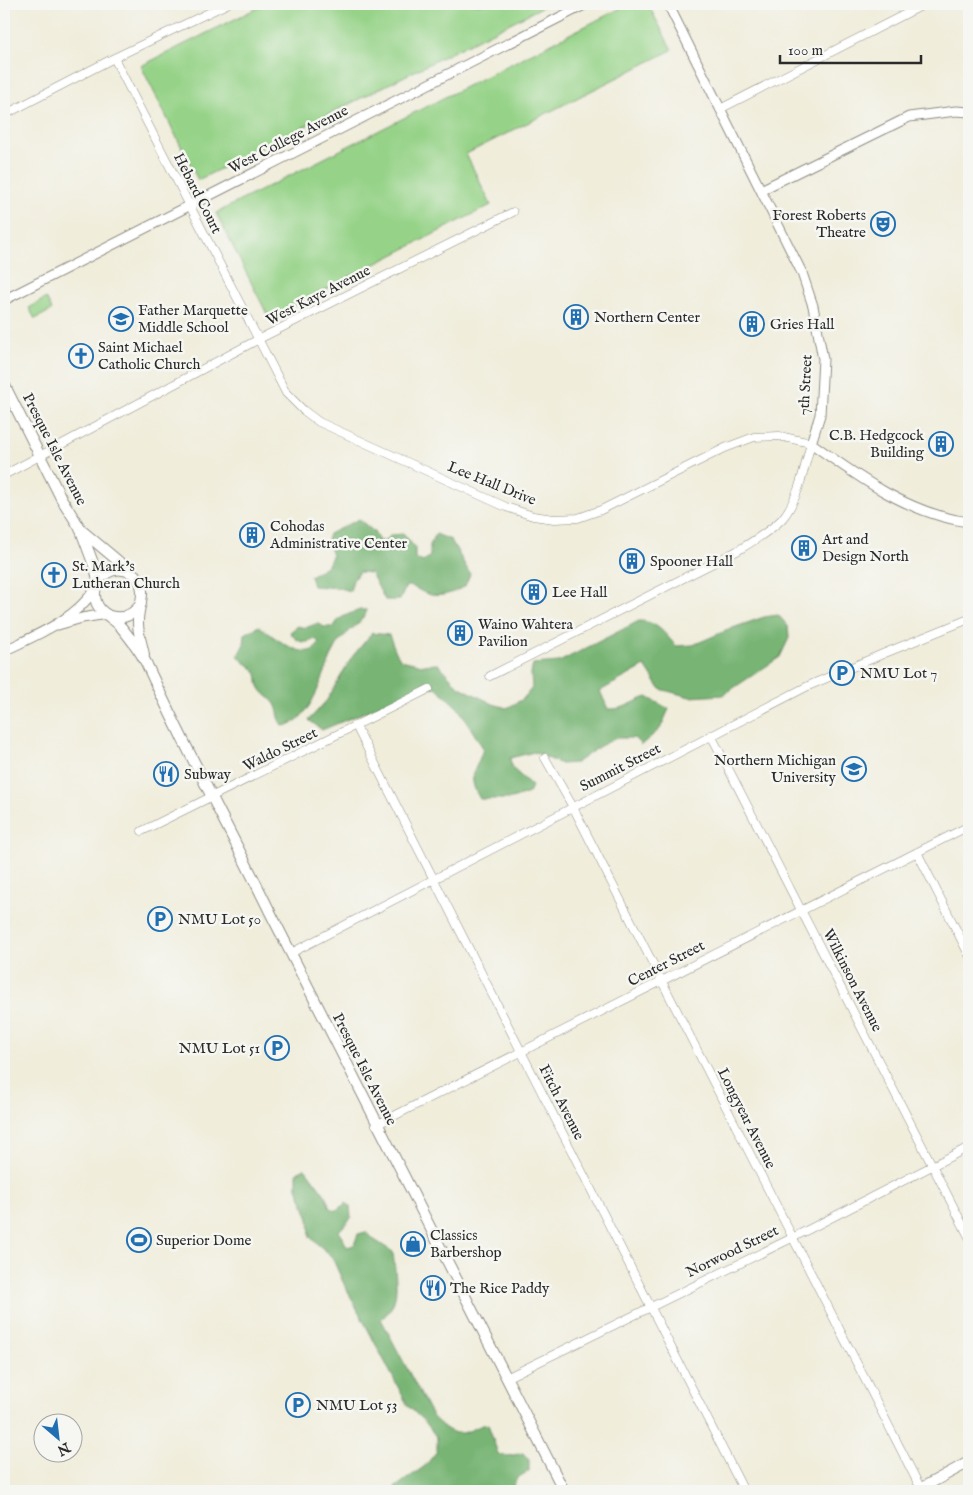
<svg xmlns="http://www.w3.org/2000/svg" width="973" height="1495" font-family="'IM FELL English',serif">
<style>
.green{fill:#96d388;stroke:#607f5a}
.forest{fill:#78b574;stroke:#527050}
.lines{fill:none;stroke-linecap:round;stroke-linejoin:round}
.minor-casing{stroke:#8e8c83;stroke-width:9}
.tertiary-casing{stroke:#8e8c83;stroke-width:11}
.secondary-casing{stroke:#8e8c83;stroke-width:12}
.minor{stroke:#fff;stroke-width:8}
.tertiary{stroke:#fff;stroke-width:9}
.secondary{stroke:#fff;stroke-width:10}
.labels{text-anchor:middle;stroke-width:5;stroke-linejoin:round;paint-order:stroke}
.street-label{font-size:15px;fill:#2b2b2b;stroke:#f6f6f2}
.poi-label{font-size:15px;fill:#2b2b2b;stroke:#f6f6f2;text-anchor:start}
</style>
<rect width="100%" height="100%" fill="#f6f6f2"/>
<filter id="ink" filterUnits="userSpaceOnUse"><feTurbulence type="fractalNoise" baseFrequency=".02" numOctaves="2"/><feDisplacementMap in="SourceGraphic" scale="10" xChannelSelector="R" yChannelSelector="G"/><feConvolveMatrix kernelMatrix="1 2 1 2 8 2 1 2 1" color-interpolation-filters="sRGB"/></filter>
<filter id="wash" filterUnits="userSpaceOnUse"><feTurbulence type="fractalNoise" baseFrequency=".0096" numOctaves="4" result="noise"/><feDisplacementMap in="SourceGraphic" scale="20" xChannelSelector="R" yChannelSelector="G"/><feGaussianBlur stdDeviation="1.12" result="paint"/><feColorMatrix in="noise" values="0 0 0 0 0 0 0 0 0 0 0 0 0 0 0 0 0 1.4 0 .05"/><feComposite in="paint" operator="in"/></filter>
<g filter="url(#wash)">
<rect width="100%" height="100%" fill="#f0eddb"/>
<path class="green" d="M 265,4 L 548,4 L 198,180 L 141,66 Z
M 629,4 L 648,4 L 672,50 L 466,154 L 491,205 L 269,318 L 216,213 Z
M 46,298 L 52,310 L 35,319 L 29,308 Z"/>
<path class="forest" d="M 359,519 L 374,532 L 379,541 L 385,541 L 391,535 L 404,534 L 415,548 L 415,558 L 423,562 L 430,556 L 430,545 L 436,534 L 451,540 L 470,574 L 465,586 C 451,594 436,600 421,591 C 415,588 413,586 406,586 L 400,600 L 385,600 L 371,573 L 359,572 L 353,580 L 350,591 L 339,588 L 313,586 L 310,576 L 328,565 L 332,556 L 327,540 L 329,534 Z
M 360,610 L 367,610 C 363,623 347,631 339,642 C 324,664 314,723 283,726 C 278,720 279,711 275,704 C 270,697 263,695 259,686 C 257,681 259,676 255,671 C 250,664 242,663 238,655 L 244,644 L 245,634 L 259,626 C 272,635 308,667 319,642 L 315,639 C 305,645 296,642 290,632 L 298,626 L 305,628 L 318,623 L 324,627 L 334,627 C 338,616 350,614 360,610 Z
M 778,615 L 788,626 L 789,638 L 780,657 L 723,695 L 690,697 L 660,689 L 645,666 L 600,691 L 608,709 C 625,710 631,702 647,697 L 669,709 L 660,729 L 641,745 L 634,738 L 616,738 L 600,746 L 576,763 L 561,764 L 534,752 L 510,758 L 512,768 L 532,786 L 529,793 L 512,799 L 480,799 C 465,774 477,772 483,748 L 459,709 L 436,687 L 417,690 L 322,730 L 309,720 L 327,700 L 352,657 L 372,633 L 389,635 L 396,652 L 401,660 L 422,665 L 438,664 L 458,686 L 493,704 L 507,708 L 523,699 L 532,688 L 531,674 L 533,664 L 559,662 L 639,621 C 657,621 665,634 676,646 L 693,645 L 730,629 L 764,617 Z
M 305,1168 L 326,1196 L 330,1208 L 335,1211 L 346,1203 L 350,1206 L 351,1218 L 339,1231 L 347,1247 L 354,1245 L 358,1234 L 366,1232 L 376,1241 L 393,1252 C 395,1276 403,1303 381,1319 L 432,1416 C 441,1425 452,1437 466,1432 C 475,1429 479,1425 488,1424 L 498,1454 L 508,1456 L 523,1453 L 529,1460 L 529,1471 L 517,1478 L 511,1491 L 390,1491 L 425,1466 L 437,1451 L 437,1438 L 426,1423 L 408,1406 L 343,1282 L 332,1257 L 310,1237 L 309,1219 L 297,1187 L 297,1172 Z"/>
</g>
<g filter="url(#ink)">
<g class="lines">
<defs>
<path id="minor" d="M 114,58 L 286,393 L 303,410 L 319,422 L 506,507 L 533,516 L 554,519 L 578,518 L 601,510 L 725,448 L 754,437 L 779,436 L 811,443 C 804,468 799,499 782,519 C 769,532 752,542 737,551 L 490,676
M 720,109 L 925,4
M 4,115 L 114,58 L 227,4
M 4,475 L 259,339 L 513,212
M 356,726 L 744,1491
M 711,735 L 969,1237
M 545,758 L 573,807 L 922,1491
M 142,831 L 429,689
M 917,852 L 969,955
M 291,953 L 808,686 L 885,653 L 969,619
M 376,1125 L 969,826
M 506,1378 L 792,1238 L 969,1147"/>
<path id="tertiary" d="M 668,4 L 802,273 L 813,306 L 823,359 L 820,415 L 811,443 C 858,477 911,515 969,522
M 761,190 L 909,117 L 956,111 L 969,112
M 4,300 L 586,4
M 58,625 L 82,618 L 107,614
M 4,651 C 36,635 75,620 95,589"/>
<path id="secondary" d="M 4,384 L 61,498 L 80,528 L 96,571 L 98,582
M 80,529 L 136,576 C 149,593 137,605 138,623 C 138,634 142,644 144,655
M 132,573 C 124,569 115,568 107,573 C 94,580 91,599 101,610 C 107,616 115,620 121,627 C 131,639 142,653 148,667 C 186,750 230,830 270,912 C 367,1106 465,1299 564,1491
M 110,616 C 123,620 133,615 141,604
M 916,1491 L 969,1462"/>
</defs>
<use href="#minor" class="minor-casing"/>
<use href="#tertiary" class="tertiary-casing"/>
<use href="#secondary" class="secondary-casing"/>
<use href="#minor" class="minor"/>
<use href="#tertiary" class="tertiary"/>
<use href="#secondary" class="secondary"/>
</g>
</g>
<defs>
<symbol id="theatre-ring" viewBox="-11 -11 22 22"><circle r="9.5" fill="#f6f6f2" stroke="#1f6fb2" stroke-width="1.5"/><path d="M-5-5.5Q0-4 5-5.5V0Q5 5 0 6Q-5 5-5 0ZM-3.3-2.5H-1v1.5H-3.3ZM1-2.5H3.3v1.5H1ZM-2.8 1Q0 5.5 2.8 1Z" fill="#1f6fb2"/></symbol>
<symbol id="building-ring" viewBox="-11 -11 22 22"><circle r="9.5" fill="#f6f6f2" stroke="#1f6fb2" stroke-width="1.5"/><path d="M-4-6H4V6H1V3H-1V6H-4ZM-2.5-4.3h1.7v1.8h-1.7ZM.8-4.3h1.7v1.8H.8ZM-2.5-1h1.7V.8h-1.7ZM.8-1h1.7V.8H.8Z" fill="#1f6fb2"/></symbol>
<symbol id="school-ring" viewBox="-11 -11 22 22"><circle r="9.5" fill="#f6f6f2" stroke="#1f6fb2" stroke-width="1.5"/><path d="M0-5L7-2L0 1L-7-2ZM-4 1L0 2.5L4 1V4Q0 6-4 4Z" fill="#1f6fb2"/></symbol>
<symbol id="church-ring" viewBox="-11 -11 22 22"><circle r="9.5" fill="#f6f6f2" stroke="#1f6fb2" stroke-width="1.5"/><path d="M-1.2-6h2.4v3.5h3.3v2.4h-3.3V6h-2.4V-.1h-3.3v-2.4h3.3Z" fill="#1f6fb2"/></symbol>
<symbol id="parking-ring" viewBox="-11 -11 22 22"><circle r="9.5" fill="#f6f6f2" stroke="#1f6fb2" stroke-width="1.5"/><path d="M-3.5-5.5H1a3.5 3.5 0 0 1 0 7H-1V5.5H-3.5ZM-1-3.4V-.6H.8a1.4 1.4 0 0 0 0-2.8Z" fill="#1f6fb2"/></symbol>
<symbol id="university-ring" viewBox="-11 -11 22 22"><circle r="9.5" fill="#f6f6f2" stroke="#1f6fb2" stroke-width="1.5"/><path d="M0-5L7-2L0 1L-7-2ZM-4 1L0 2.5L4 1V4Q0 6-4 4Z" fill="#1f6fb2"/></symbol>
<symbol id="restaurant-ring" viewBox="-11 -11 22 22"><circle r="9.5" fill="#f6f6f2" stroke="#1f6fb2" stroke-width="1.5"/><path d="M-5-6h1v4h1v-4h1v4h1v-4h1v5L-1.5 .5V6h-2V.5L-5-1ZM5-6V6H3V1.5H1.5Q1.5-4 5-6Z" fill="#1f6fb2"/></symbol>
<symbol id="stadium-ring" viewBox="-11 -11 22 22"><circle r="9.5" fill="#f6f6f2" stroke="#1f6fb2" stroke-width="1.5"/><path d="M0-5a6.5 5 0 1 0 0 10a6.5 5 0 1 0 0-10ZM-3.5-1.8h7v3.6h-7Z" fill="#1f6fb2"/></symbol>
<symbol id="shop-ring" viewBox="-11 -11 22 22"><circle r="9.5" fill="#f6f6f2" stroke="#1f6fb2" stroke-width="1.5"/><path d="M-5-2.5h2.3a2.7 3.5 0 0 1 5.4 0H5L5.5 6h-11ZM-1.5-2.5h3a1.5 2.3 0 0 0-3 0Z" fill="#1f6fb2"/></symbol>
</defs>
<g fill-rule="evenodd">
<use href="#theatre-ring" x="869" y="210" width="28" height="28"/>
<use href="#building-ring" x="562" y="303" width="28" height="28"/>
<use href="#school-ring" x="107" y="305" width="28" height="28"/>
<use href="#building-ring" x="738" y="310" width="28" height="28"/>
<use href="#church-ring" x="67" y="342" width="28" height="28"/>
<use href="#building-ring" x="927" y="430" width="28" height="28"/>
<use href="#building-ring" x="238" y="521" width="28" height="28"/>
<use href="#building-ring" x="790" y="534" width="28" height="28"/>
<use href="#building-ring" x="618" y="547" width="28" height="28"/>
<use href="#church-ring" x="40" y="561" width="28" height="28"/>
<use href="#building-ring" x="520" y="578" width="28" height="28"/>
<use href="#building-ring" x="446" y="619" width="28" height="28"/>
<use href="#parking-ring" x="828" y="659" width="28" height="28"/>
<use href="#university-ring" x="840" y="755" width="28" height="28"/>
<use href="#restaurant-ring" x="152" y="760" width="28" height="28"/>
<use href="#parking-ring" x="146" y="905" width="28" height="28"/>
<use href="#parking-ring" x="263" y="1034" width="28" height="28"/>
<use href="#stadium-ring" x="125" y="1226" width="28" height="28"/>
<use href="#shop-ring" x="399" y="1230" width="28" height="28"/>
<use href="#restaurant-ring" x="419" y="1274" width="28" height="28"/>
<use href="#parking-ring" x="284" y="1391" width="28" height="28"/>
</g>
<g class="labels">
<g class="street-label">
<text transform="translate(288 139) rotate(-27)" y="5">West College Avenue</text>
<text transform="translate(198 193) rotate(63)" y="5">Hebard Court</text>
<text transform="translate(318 295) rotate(-27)" y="5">West Kaye Avenue</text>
<text transform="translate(805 385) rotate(-87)" y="5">7th Street</text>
<text transform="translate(55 449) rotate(63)" y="5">Presque Isle Avenue</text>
<text transform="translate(492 483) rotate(22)" y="5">Lee Hall Drive</text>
<text transform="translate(280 749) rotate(-26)" y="5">Waldo Street</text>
<text transform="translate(620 767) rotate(-27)" y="5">Summit Street</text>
<text transform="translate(666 963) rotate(-27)" y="5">Center Street</text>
<text transform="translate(853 980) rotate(63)" y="5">Wilkinson Avenue</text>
<text transform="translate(365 1069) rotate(63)" y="5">Presque Isle Avenue</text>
<text transform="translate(562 1102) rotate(63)" y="5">Fitch Avenue</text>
<text transform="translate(747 1118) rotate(63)" y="5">Longyear Avenue</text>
<text transform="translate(732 1251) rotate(-26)" y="5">Norwood Street</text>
</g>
<g class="poi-label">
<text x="866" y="220" text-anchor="end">Forest Roberts<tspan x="866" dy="17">Theatre</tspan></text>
<text x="138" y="315">Father Marquette<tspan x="138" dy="17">Middle School</tspan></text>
<text x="594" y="322">Northern Center</text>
<text x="770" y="329">Gries Hall</text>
<text x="98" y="352">Saint Michael<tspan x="98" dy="17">Catholic Church</tspan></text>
<text x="924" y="440" text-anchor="end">C.B. Hedgcock<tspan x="924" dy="17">Building</tspan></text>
<text x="270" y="531">Cohodas<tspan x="270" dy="17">Administrative Center</tspan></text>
<text x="822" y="544">Art and<tspan x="822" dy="17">Design North</tspan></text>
<text x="650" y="566">Spooner Hall</text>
<text x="72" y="571">St. Mark's<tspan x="72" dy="17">Lutheran Church</tspan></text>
<text x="552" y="597">Lee Hall</text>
<text x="478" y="629">Waino Wahtera<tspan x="478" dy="17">Pavilion</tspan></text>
<text x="860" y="678">NMU Lot 7</text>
<text x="836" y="765" text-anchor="end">Northern Michigan<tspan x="836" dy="17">University</tspan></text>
<text x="184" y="779">Subway</text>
<text x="178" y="924">NMU Lot 50</text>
<text x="260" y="1053" text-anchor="end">NMU Lot 51</text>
<text x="430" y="1240">Classics<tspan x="430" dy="17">Barbershop</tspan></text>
<text x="156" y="1245">Superior Dome</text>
<text x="450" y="1293">The Rice Paddy</text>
<text x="316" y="1410">NMU Lot 53</text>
</g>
</g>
<rect width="973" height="1495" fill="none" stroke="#f6f6f2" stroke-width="20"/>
<g transform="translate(58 1438) rotate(152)"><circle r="24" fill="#f6f6f2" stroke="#a5a5a2"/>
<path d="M0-4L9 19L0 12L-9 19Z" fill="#1f6fb2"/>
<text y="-8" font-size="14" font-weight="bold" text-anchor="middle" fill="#2b2b2b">N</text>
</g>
<path d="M780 55v8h141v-8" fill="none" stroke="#2b2b2b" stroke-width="2.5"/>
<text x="788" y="55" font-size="15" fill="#2b2b2b" stroke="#f6f6f2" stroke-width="4" paint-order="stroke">100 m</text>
</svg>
